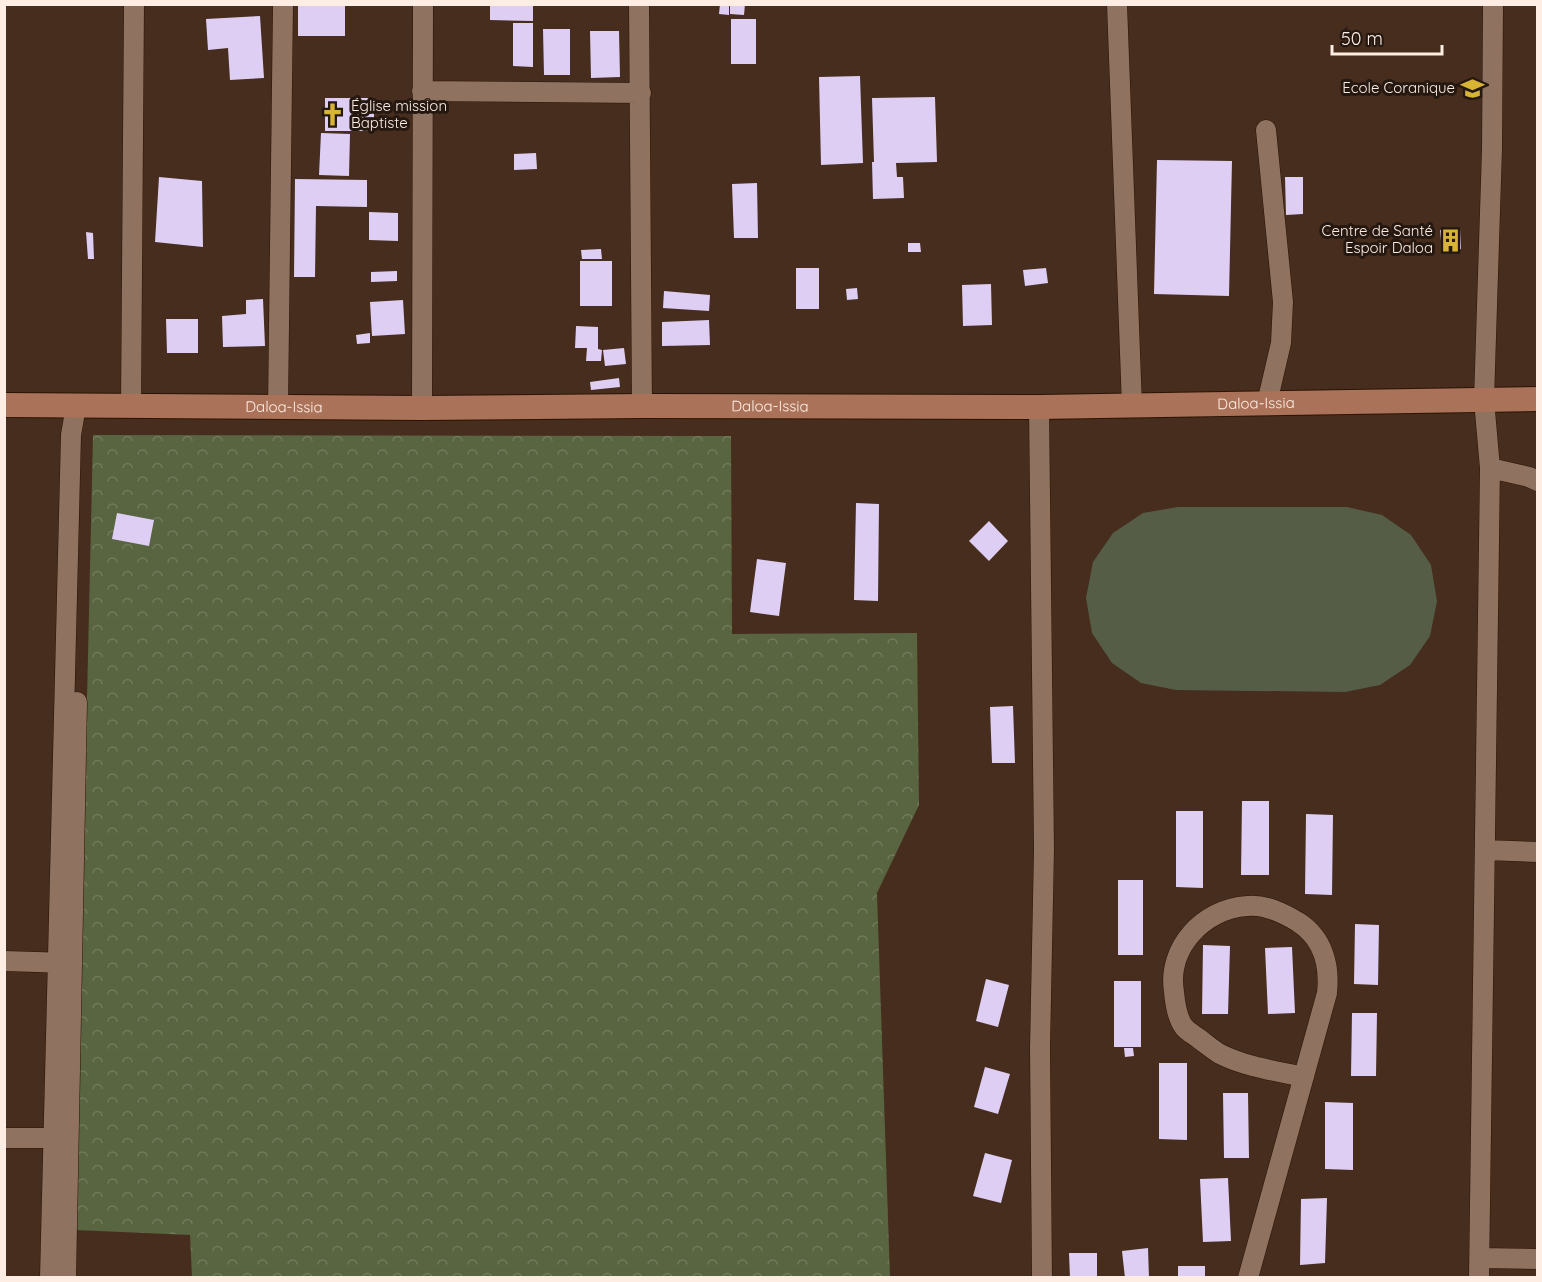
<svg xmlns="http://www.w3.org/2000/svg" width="1542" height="1282" font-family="Quicksand,sans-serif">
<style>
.forest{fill:url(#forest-crowns)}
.green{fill:#555d46}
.building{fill:#dfcef4}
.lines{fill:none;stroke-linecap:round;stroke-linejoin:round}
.minor-casing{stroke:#2c1405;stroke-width:21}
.major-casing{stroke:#2c1405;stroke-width:26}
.minor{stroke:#8f7260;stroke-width:20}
.major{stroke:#a97259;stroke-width:24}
.labels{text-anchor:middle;stroke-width:6;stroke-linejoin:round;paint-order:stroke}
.poi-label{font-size:15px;fill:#feede3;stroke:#241811;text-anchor:end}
.street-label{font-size:15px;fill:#feede3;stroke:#241811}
</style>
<defs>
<pattern id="forest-crowns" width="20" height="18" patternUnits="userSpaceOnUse" patternTransform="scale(1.5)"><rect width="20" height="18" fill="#596441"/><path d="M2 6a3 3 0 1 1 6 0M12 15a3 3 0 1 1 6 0" fill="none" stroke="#727a5c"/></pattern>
</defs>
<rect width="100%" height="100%" fill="#462d1d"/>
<path class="forest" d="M 93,435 L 731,436 L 732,634 L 917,633 L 919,805 L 877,893 L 890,1277 L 192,1277 L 190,1235 L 75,1230 Z"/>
<path class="green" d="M 1178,507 L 1347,507 L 1382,515 L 1411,535 L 1431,565 L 1437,601 L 1430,636 L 1410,665 L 1380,685 L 1345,692 L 1176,690 L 1141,683 L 1112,663 L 1092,633 L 1086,598 L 1093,562 L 1113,533 L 1143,513 Z"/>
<path class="building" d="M 345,4 L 345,36 L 298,36 L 298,5 Z
M 490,4 L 533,4 L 533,21 L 490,20 Z
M 720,4 L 729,4 L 729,15 L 719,14 Z
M 730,4 L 745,4 L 744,15 L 730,14 Z
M 260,16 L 264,78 L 230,80 L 228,48 L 208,50 L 206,19 Z
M 731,19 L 756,19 L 756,64 L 731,64 Z
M 513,23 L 533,23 L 533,67 L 513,66 Z
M 543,29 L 570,29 L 570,75 L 544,75 Z
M 590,31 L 619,31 L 620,77 L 591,78 Z
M 860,76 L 863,163 L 821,165 L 819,77 Z
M 935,97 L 937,162 L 896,163 L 897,177 L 903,177 L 904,198 L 873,199 L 872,162 L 874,162 L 872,98 Z
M 325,98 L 374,98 L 374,131 L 325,131 Z
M 321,133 L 350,134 L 349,176 L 319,175 Z
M 536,153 L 537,169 L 514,170 L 514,154 Z
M 1157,160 L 1232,161 L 1229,296 L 1154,294 Z
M 159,177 L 202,181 L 203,247 L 155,242 Z
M 1285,177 L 1303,177 L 1303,214 L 1286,215 Z
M 295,179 L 367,180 L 367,207 L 316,206 L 315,277 L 294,277 Z
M 757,183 L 758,238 L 734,238 L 732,184 Z
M 369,212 L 398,213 L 398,241 L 369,240 Z
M 1460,228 L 1461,249 L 1442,251 L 1440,230 Z
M 86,232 L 93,233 L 94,259 L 88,259 Z
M 908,243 L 920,243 L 921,252 L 908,252 Z
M 601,249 L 602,259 L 582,259 L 581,250 Z
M 580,261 L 612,261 L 612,306 L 580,306 Z
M 796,268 L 819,268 L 819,309 L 796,309 Z
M 1046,268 L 1048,283 L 1025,286 L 1023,270 Z
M 397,271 L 397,281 L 371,282 L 371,272 Z
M 991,284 L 992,325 L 963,326 L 962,285 Z
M 857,288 L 858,299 L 847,300 L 846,289 Z
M 664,291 L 710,295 L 709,311 L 663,308 Z
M 263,299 L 265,346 L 223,347 L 222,316 L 246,314 L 246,300 Z
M 403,300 L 405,334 L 372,336 L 370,302 Z
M 166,319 L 198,319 L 198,353 L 167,353 Z
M 709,320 L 710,345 L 662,346 L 662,322 Z
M 576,326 L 598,327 L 598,349 L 602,350 L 601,361 L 586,361 L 587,348 L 575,348 Z
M 370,333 L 370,343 L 357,344 L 356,335 Z
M 624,348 L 626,364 L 605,366 L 603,350 Z
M 619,378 L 620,387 L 591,390 L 590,382 Z
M 856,503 L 879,504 L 878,601 L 854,600 Z
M 117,513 L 154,520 L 149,546 L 112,539 Z
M 989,521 L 1008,541 L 989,561 L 969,541 Z
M 757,559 L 786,563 L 779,616 L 750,612 Z
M 1013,706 L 1015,763 L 992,763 L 990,707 Z
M 1242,801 L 1269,801 L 1269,875 L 1241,875 Z
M 1176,811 L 1203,811 L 1203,888 L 1176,887 Z
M 1306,814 L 1333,815 L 1332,895 L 1305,894 Z
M 1118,880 L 1143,880 L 1143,955 L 1118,955 Z
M 1355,924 L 1379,925 L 1378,985 L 1354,984 Z
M 1203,945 L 1230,946 L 1228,1014 L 1202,1014 Z
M 1292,947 L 1295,1013 L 1268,1014 L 1265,948 Z
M 986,979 L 1009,985 L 998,1027 L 976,1021 Z
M 1114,981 L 1141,981 L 1141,1047 L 1114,1047 Z
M 1352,1013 L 1377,1013 L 1376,1076 L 1351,1076 Z
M 1124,1048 L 1133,1048 L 1134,1056 L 1125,1057 Z
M 1159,1063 L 1187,1063 L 1187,1140 L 1159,1139 Z
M 985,1067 L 1010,1074 L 998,1114 L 974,1107 Z
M 1223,1093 L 1248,1093 L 1249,1158 L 1224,1158 Z
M 1325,1102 L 1353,1103 L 1353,1170 L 1325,1169 Z
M 985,1153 L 1012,1160 L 1001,1203 L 973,1196 Z
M 1228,1178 L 1231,1241 L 1203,1242 L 1200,1179 Z
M 1327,1198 L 1325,1263 L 1300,1265 L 1301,1199 Z
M 1148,1248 L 1149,1278 L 1125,1278 L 1122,1251 Z
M 1069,1253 L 1097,1253 L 1097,1278 L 1070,1278 Z
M 1178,1266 L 1205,1266 L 1205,1278 L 1178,1278 Z"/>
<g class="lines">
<defs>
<path id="minor" d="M 639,4 L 642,406
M 1117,4 L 1132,406
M 422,91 L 641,93
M 1266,130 L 1283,302 L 1281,343 L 1267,403
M 131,406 L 134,4
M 1039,407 L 1044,849 L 1040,1048 L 1042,1278
M 278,408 L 283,4
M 422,408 L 423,4
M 1490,468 L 1529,477 L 1538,481
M 1485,850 L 1538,852
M 4,961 L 68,963
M 4,1138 L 67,1138
M 1480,1258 L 1538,1259
M 50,1278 L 71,435 L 76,406
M 66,1278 L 77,702
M 1248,1278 L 1327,993 C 1330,965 1323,938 1298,922 C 1283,913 1265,904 1247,906 C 1203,909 1167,948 1174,992 C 1175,1003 1177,1018 1184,1027 C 1187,1031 1194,1035 1198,1038 C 1205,1043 1213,1050 1220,1054 C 1246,1067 1276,1071 1304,1077
M 1479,1278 L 1490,468 L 1484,400 L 1492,149 L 1493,4"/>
<g id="major">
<path id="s1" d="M 4,405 L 422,408 L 642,406 L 1039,407 L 1538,399"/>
</g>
</defs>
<use href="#minor" class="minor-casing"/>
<use href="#major" class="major-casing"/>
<use href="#minor" class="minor"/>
<use href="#major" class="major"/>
</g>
<defs>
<symbol id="school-bare" viewBox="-9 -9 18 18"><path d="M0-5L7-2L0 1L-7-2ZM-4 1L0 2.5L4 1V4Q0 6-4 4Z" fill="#d7b434" stroke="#241811" stroke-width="2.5" paint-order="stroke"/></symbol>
<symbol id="church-bare" viewBox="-9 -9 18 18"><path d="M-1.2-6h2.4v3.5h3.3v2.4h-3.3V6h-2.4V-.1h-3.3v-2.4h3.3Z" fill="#d7b434" stroke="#241811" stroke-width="2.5" paint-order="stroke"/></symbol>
<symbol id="building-bare" viewBox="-9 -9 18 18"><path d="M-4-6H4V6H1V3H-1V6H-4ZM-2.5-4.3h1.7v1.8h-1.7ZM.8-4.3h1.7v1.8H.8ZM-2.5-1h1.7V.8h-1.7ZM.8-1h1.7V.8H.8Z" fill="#d7b434" stroke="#241811" stroke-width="2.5" paint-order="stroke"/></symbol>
</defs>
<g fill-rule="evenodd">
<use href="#school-bare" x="1456" y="72" width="33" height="33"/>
<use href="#church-bare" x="316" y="98" width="33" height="33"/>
<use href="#building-bare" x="1434" y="224" width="33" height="33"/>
</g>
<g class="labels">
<g class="poi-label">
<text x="1455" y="93">Ecole Coranique</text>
<text x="351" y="111" text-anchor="start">Église mission<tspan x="351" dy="17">Baptiste</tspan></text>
<text x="1433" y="236">Centre de Santé<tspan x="1433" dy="17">Espoir Daloa</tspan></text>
</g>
<g class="street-label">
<text dy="5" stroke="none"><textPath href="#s1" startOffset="1252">Daloa-Issia</textPath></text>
<text dy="5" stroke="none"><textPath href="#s1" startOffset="766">Daloa-Issia</textPath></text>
<text dy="5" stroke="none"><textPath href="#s1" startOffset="280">Daloa-Issia</textPath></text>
</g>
</g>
<rect width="1542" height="1282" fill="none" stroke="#feede3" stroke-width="12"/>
<path d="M1332 45v9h110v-9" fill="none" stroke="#feede3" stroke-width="3"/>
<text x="1341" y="45" font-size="18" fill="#feede3" stroke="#241811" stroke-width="4.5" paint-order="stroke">50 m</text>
</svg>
